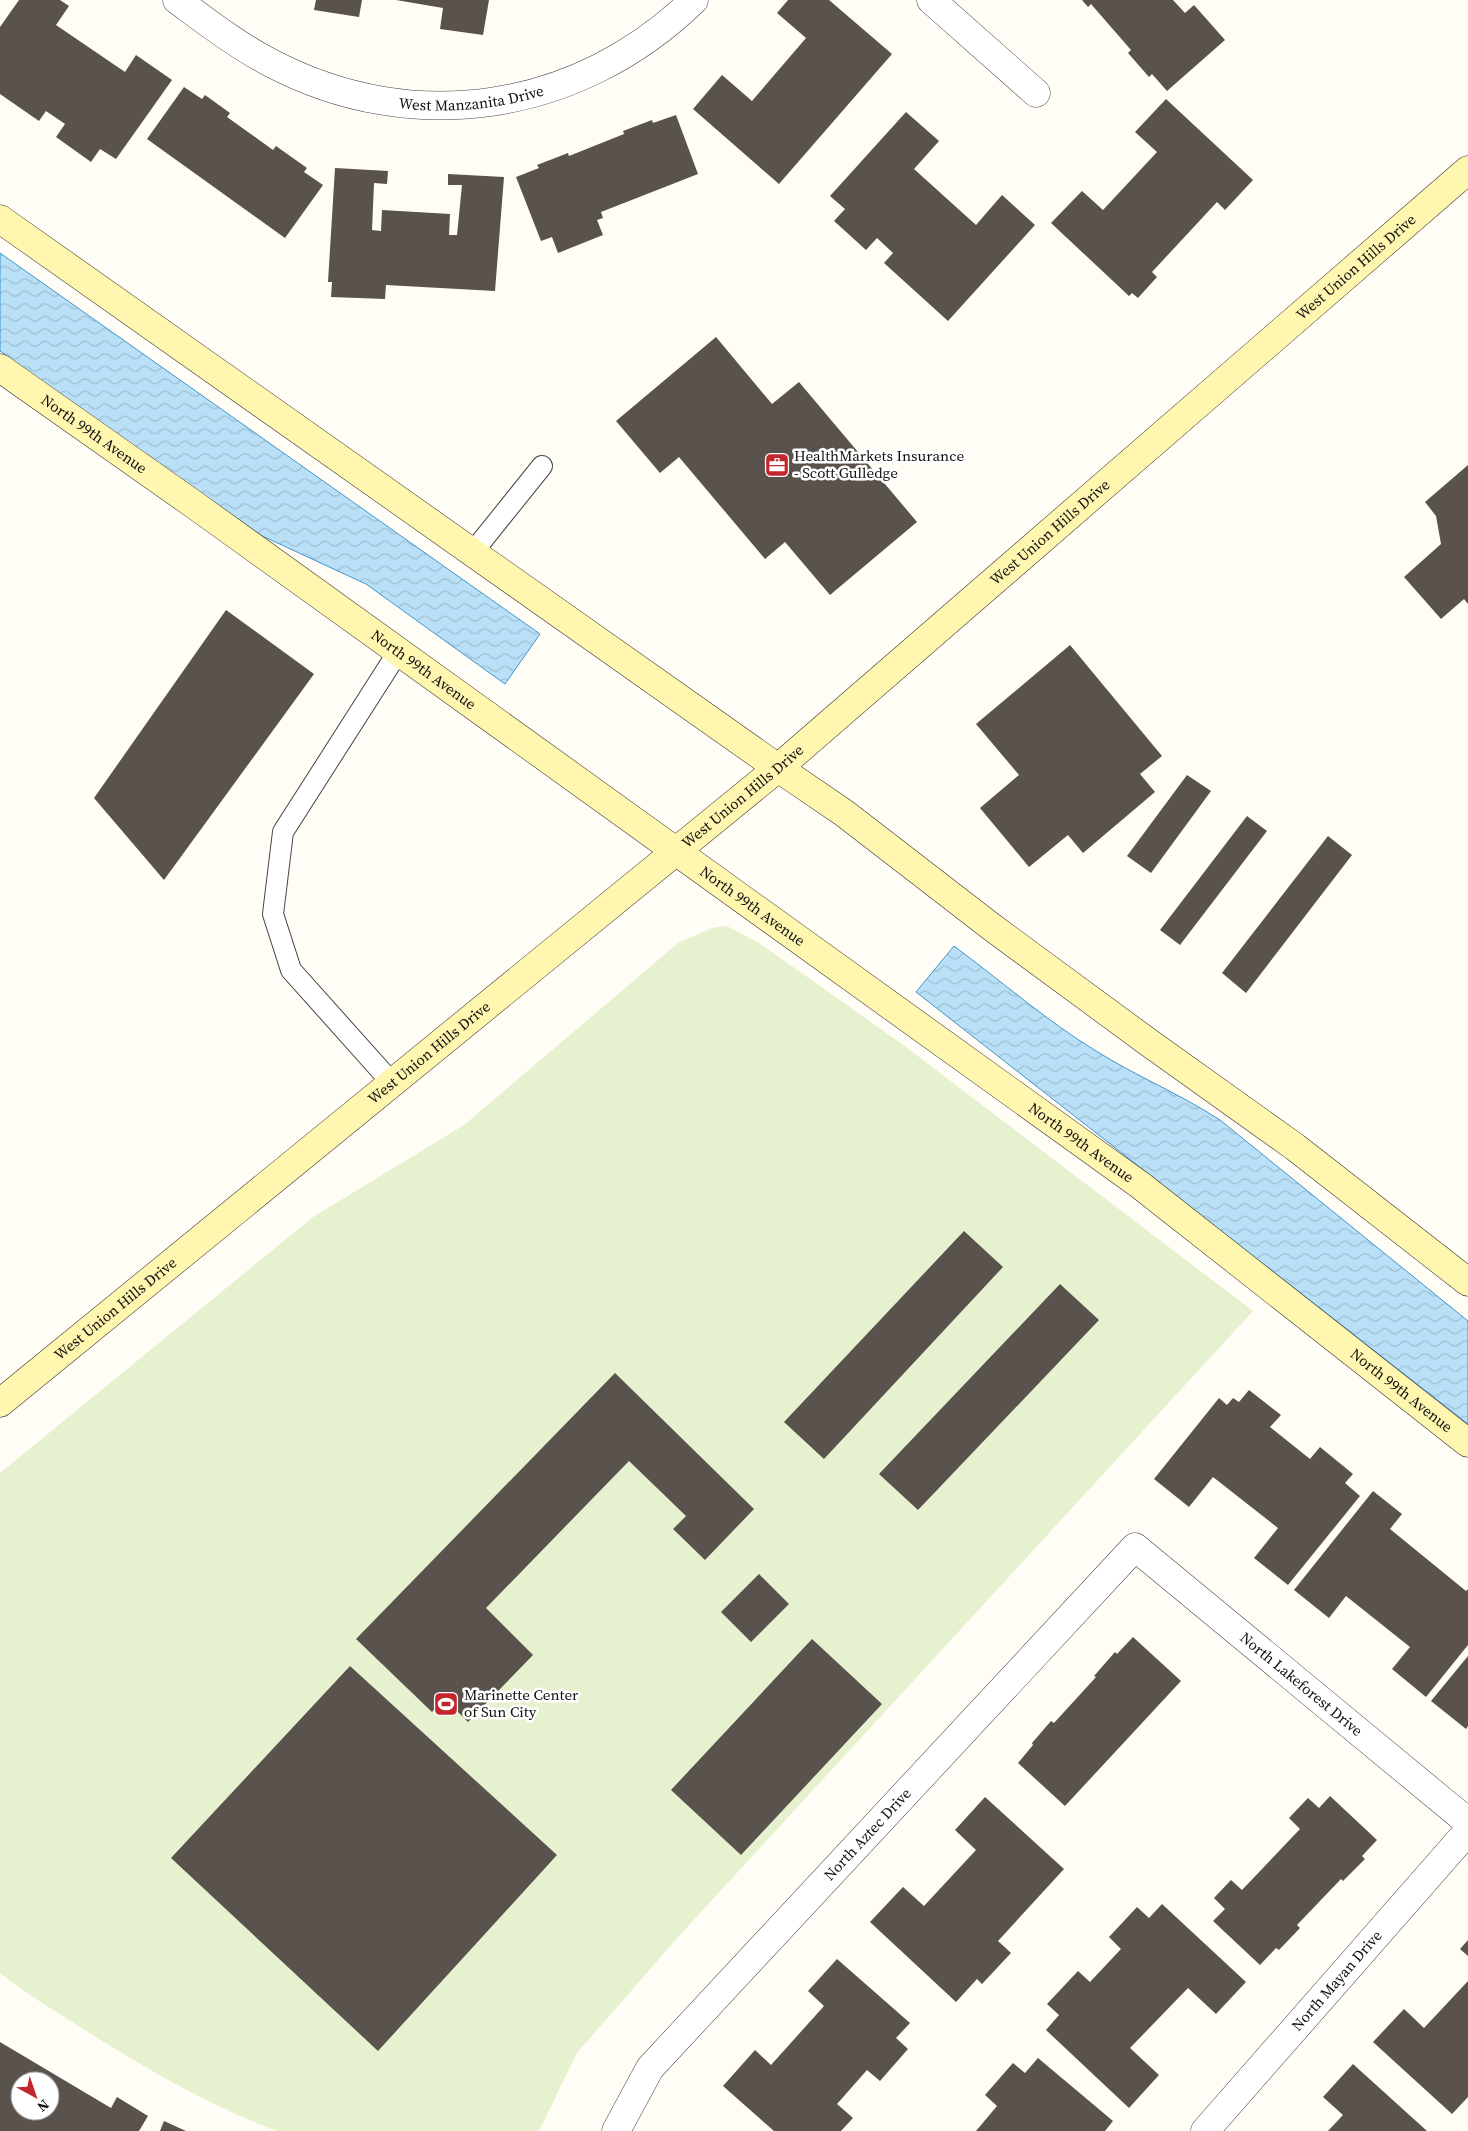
<svg xmlns="http://www.w3.org/2000/svg" width="1468" height="2131" font-family="'Source Serif 4',serif">
<style>
.pitch{fill:#e6f2cf}
.water{fill:url(#water-waves);stroke:#3f96cf}
.building{fill:#5a524d;fill-rule:evenodd}
.lines{fill:none;stroke-linecap:round;stroke-linejoin:round}
.service-casing{stroke:#444;stroke-width:22}
.minor-casing{stroke:#444;stroke-width:29}
.secondary-casing{stroke:#333;stroke-width:29}
.service{stroke:#fff;stroke-width:20}
.minor{stroke:#fff;stroke-width:28}
.secondary{stroke:#fff6b0;stroke-width:28}
.labels{text-anchor:middle;stroke-width:5;stroke-linejoin:round;paint-order:stroke}
.street-label{font-size:15px;fill:#111;stroke:#fff}
.poi-label{font-size:15px;fill:#111;stroke:#fff;text-anchor:start}
</style>
<defs>
<pattern id="water-waves" width="16" height="10" patternUnits="userSpaceOnUse" patternTransform="scale(1.25)"><rect width="16" height="10" fill="#b9e0f7"/><path d="M0 5q4-4 8 0t8 0" fill="none" stroke="#9ebfd3"/></pattern>
</defs>
<rect width="100%" height="100%" fill="#fffdf5"/>
<path class="pitch" d="M 727,926 L 759,943 L 902,1044 L 1253,1311 L 679,1936 L 577,2053 L 539,2131 L 277,2131 C 210,2106 148,2070 88,2032 C 58,2013 28,1995 0,1973 L 0,1473 L 313,1217 L 464,1125 L 678,943 L 712,928 Z"/>
<path class="water" d="M 0,253 L 540,634 L 505,684 L 366,584 L 258,534 L 0,351 Z
M 954,946 C 1001,981 1047,1021 1096,1051 C 1136,1076 1180,1094 1220,1120 L 1468,1321 L 1468,1424 L 916,992 Z"/>
<path class="building" d="M 19,0 L 60,0 L 69,6 L 56,25 L 125,72 L 136,55 L 172,80 L 116,159 L 100,149 L 91,162 L 56,137 L 65,124 L 46,111 L 39,121 L 0,94 L 0,27 Z
M 316,0 L 362,0 L 359,17 L 314,10 Z
M 396,0 L 489,0 L 483,35 L 440,29 L 443,8 Z
M 788,0 L 829,0 L 892,54 L 779,184 L 693,109 L 722,75 L 752,101 L 806,38 L 777,13 Z
M 1082,0 L 1173,0 L 1185,13 L 1194,5 L 1225,40 L 1167,91 L 1152,74 L 1149,77 L 1128,53 L 1131,50 L 1091,4 L 1088,7 Z
M 184,87 L 202,99 L 205,95 L 230,113 L 227,117 L 273,150 L 276,146 L 307,168 L 304,172 L 323,185 L 285,238 L 147,139 Z
M 1166,99 L 1253,180 L 1225,210 L 1217,202 L 1152,272 L 1157,277 L 1138,298 L 1132,293 L 1129,296 L 1051,223 L 1082,191 L 1103,210 L 1157,152 L 1135,132 Z
M 906,112 L 939,141 L 914,169 L 976,225 L 1002,195 L 1035,225 L 948,321 L 884,263 L 893,253 L 877,238 L 866,250 L 834,221 L 845,209 L 830,196 Z
M 676,115 L 698,174 L 601,212 L 603,218 L 597,220 L 603,235 L 558,253 L 552,237 L 541,241 L 516,177 L 539,168 L 537,165 L 568,153 L 569,156 L 624,134 L 623,131 L 652,120 L 653,123 Z
M 335,168 L 388,171 L 387,184 L 374,183 L 372,230 L 381,231 L 382,210 L 450,214 L 449,235 L 457,235 L 462,185 L 448,185 L 448,174 L 504,177 L 495,291 L 386,285 L 385,299 L 331,297 L 332,282 L 328,282 Z
M 716,337 L 772,404 L 799,382 L 917,522 L 830,595 L 785,542 L 765,559 L 679,457 L 660,473 L 616,421 Z
M 1468,465 L 1468,604 L 1464,599 L 1441,619 L 1404,577 L 1441,544 L 1436,516 L 1425,502 Z
M 226,610 L 314,674 L 164,880 L 94,798 Z
M 1070,645 L 1162,756 L 1140,774 L 1155,792 L 1083,853 L 1068,835 L 1029,867 L 980,808 L 1019,775 L 976,724 Z
M 1187,775 L 1211,791 L 1151,873 L 1127,856 Z
M 1247,816 L 1267,831 L 1180,945 L 1160,930 Z
M 1328,836 L 1352,855 L 1246,993 L 1222,973 Z
M 964,1231 L 1003,1267 L 824,1459 L 784,1422 Z
M 1060,1284 L 1099,1320 L 918,1510 L 879,1474 Z
M 615,1373 L 754,1509 L 705,1560 L 673,1529 L 686,1516 L 629,1461 L 486,1608 L 533,1655 L 468,1722 L 444,1698 L 432,1712 L 356,1639 Z
M 1249,1390 L 1281,1415 L 1270,1427 L 1310,1459 L 1320,1447 L 1353,1474 L 1345,1483 L 1360,1496 L 1288,1585 L 1254,1558 L 1278,1528 L 1213,1477 L 1189,1507 L 1154,1479 L 1219,1398 L 1227,1405 L 1233,1398 L 1239,1402 Z
M 1373,1491 L 1402,1514 L 1390,1529 L 1466,1591 L 1468,1589 L 1468,1645 L 1426,1697 L 1392,1669 L 1410,1647 L 1346,1596 L 1329,1618 L 1294,1590 Z
M 759,1574 L 789,1604 L 751,1642 L 721,1612 Z
M 1133,1637 L 1181,1681 L 1065,1806 L 1018,1763 L 1033,1745 L 1032,1743 L 1051,1721 L 1054,1723 L 1096,1677 L 1094,1676 L 1115,1652 L 1117,1654 Z
M 812,1639 L 882,1704 L 741,1855 L 671,1790 Z
M 1468,1656 L 1468,1726 L 1466,1729 L 1431,1701 Z
M 350,1666 L 557,1855 L 378,2051 L 171,1858 Z
M 1330,1796 L 1377,1840 L 1362,1856 L 1365,1859 L 1343,1881 L 1341,1879 L 1297,1925 L 1300,1928 L 1279,1950 L 1276,1948 L 1260,1965 L 1213,1921 L 1225,1909 L 1214,1898 L 1231,1880 L 1242,1890 L 1300,1829 L 1289,1818 L 1308,1798 L 1319,1808 Z
M 985,1797 L 1064,1869 L 998,1941 L 1011,1953 L 982,1984 L 977,1979 L 956,2002 L 870,1922 L 903,1887 L 924,1906 L 976,1850 L 955,1830 Z
M 1162,1904 L 1246,1982 L 1216,2014 L 1188,1988 L 1130,2048 L 1159,2075 L 1129,2108 L 1046,2030 L 1059,2015 L 1047,2004 L 1078,1971 L 1090,1982 L 1121,1949 L 1109,1937 L 1137,1907 L 1149,1918 Z
M 1468,1940 L 1468,1956 L 1460,1949 Z
M 837,1959 L 910,2023 L 896,2038 L 908,2049 L 880,2081 L 867,2070 L 837,2104 L 853,2118 L 841,2131 L 774,2131 L 723,2086 L 755,2050 L 771,2065 L 824,2006 L 808,1991 Z
M 1468,1981 L 1468,2097 L 1452,2114 L 1373,2042 L 1404,2009 L 1424,2028 Z
M 0,2042 L 111,2108 L 117,2097 L 148,2116 L 139,2131 L 0,2131 ZM 20,2081 L 50,2081 L 50,2111 L 20,2111 Z
M 1038,2058 L 1113,2121 L 1105,2131 L 976,2131 L 997,2106 L 985,2095 L 1013,2063 L 1025,2073 Z
M 1353,2064 L 1427,2131 L 1328,2131 L 1343,2115 L 1323,2097 Z
M 164,2121 L 186,2131 L 160,2131 Z"/>
<g class="lines">
<defs>
<path id="service" d="M 473,552 L 542,466
M 392,1083 L 291,970 L 273,914 L 283,832 L 398,652"/>
<g id="minor">
<path id="s1" d="M 177,0 C 207,22 238,46 271,63 C 414,138 579,112 694,0"/>
<path d="M 931,0 L 1036,93"/>
<path id="s2" d="M 616,2131 L 650,2068 L 1135,1547 L 1468,1822"/>
<path id="s3" d="M 1205,2131 L 1468,1831"/>
</g>
<g id="secondary">
<path d="M 0,219 L 778,768 L 844,813 L 993,928 L 1148,1042 L 1295,1147 L 1468,1282"/>
<path id="s4" d="M 0,368 L 196,506 L 1140,1185 L 1468,1443"/>
<path id="s5" d="M 0,1403 L 778,768 L 1468,170"/>
</g>
</defs>
<use href="#service" class="service-casing"/>
<use href="#minor" class="minor-casing"/>
<use href="#secondary" class="secondary-casing"/>
<use href="#service" class="service"/>
<use href="#minor" class="minor"/>
<use href="#secondary" class="secondary"/>
</g>
<defs>
<symbol id="office-square" viewBox="-11 -11 22 22"><rect x="-9" y="-9" width="18" height="18" rx="4" fill="#c4262e" stroke="#fff"/><path d="M-6-3h4V-5.5h4V-3h4V5H-6ZM-1-4.5V-3h2v-1.5ZM-6 0V1H6V0Z" fill="#fff"/></symbol>
<symbol id="stadium-square" viewBox="-11 -11 22 22"><rect x="-9" y="-9" width="18" height="18" rx="4" fill="#c4262e" stroke="#fff"/><path d="M0-5a6.5 5 0 1 0 0 10a6.5 5 0 1 0 0-10ZM-3.5-1.8h7v3.6h-7Z" fill="#fff"/></symbol>
</defs>
<g fill-rule="evenodd">
<use href="#office-square" x="763" y="451" width="28" height="28"/>
<use href="#stadium-square" x="432" y="1690" width="28" height="28"/>
</g>
<g class="labels">
<g class="street-label">
<text dy="5" stroke="none"><textPath href="#s1" startOffset="321">West Manzanita Drive</textPath></text>
<text dy="5" stroke="none"><textPath href="#s5" startOffset="1769">West Union Hills Drive</textPath></text>
<text dy="5" stroke="none"><textPath href="#s4" startOffset="115">North 99th Avenue</textPath></text>
<text dy="5" stroke="none"><textPath href="#s5" startOffset="1364">West Union Hills Drive</textPath></text>
<text dy="5" stroke="none"><textPath href="#s4" startOffset="520">North 99th Avenue</textPath></text>
<text dy="5" stroke="none"><textPath href="#s5" startOffset="959">West Union Hills Drive</textPath></text>
<text dy="5" stroke="none"><textPath href="#s4" startOffset="925">North 99th Avenue</textPath></text>
<text dy="5" stroke="none"><textPath href="#s5" startOffset="554">West Union Hills Drive</textPath></text>
<text dy="5" stroke="none"><textPath href="#s4" startOffset="1330">North 99th Avenue</textPath></text>
<text dy="5" stroke="none"><textPath href="#s5" startOffset="149">West Union Hills Drive</textPath></text>
<text dy="5" stroke="none"><textPath href="#s4" startOffset="1735">North 99th Avenue</textPath></text>
<text dy="5" stroke="none"><textPath href="#s2" startOffset="999">North Lakeforest Drive</textPath></text>
<text dy="5" stroke="none"><textPath href="#s2" startOffset="391">North Aztec Drive</textPath></text>
<text dy="5" stroke="none"><textPath href="#s3" startOffset="200">North Mayan Drive</textPath></text>
</g>
<g class="poi-label">
<text x="794" y="461">HealthMarkets Insurance<tspan x="794" dy="17">- Scott Gulledge</tspan></text>
<text x="464" y="1700">Marinette Center<tspan x="464" dy="17">of Sun City</tspan></text>
</g>
</g>
<g transform="translate(35 2096) rotate(140)"><circle r="24" fill="#ffffff" stroke="#a0a0a0"/>
<path d="M0-4L9 19L0 12L-9 19Z" fill="#c4262e"/>
<text y="-8" font-size="14" font-weight="bold" text-anchor="middle" fill="#111111">N</text>
</g>
</svg>
